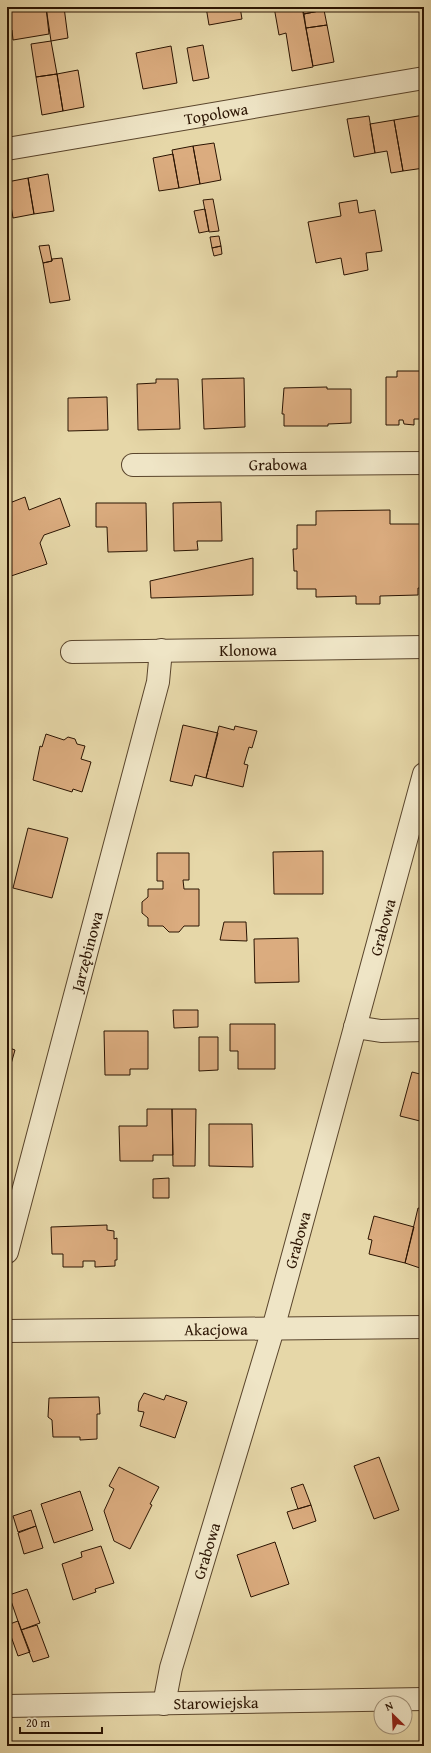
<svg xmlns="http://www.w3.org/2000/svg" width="431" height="1753" font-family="'Gentium Book Plus',serif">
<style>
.building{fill:#dbac7f;stroke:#2b1402}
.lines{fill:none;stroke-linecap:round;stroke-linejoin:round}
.minor-casing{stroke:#5a452c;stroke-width:24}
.minor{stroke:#efe5c6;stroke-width:22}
.labels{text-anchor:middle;stroke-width:4;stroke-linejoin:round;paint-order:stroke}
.street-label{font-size:16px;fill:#2b1402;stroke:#efe5c6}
</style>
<rect width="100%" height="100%" fill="#e6d7a8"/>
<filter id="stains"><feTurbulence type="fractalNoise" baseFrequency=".005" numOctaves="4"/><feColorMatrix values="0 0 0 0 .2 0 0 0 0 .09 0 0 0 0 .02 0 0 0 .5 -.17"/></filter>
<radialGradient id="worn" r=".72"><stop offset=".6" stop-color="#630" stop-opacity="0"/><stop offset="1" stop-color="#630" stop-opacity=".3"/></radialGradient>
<path class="building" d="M 8,7 L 46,7 L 49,34 L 13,40 L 12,30 L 8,28 L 7,20 L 10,17 Z
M 46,7 L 64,7 L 68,38 L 51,41 Z
M 206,7 L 240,7 L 242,19 L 209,25 Z
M 274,7 L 302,7 L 313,67 L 292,71 L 286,33 L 279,35 Z
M 302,7 L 323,7 L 324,10 L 304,14 Z
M 324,10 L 327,25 L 306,28 L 304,14 Z
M 327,25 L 334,62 L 313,66 L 306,28 Z
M 51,41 L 57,74 L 36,77 L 31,44 Z
M 203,45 L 209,78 L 193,81 L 187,48 Z
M 171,46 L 177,83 L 143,89 L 136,53 Z
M 78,70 L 84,107 L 63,111 L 57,74 Z
M 57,74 L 63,111 L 42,115 L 36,77 Z
M 424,115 L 424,168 L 403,171 L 394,120 Z
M 369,116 L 375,153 L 354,157 L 347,119 Z
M 394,120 L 403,171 L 391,173 L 387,151 L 375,153 L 370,124 Z
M 214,143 L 221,180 L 200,184 L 193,146 Z
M 193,146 L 200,184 L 179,188 L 172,150 Z
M 173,154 L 179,188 L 159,191 L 153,158 Z
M 48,174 L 54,211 L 34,214 L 28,178 Z
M 28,178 L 34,214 L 13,218 L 7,182 Z
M 213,199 L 219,231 L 209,232 L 203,200 Z
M 357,200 L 359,213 L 375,210 L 382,251 L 366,253 L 368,270 L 344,275 L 341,258 L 316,263 L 308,222 L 341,216 L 339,203 Z
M 205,209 L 209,231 L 199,233 L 194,211 Z
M 219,236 L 221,246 L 212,248 L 210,237 Z
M 49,245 L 52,261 L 43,263 L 39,246 Z
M 221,246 L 222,254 L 214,256 L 212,248 Z
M 62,258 L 70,300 L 50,303 L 43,263 L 52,261 L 52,259 Z
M 397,371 L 424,371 L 424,419 L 414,419 L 414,425 L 404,424 L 403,420 L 399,420 L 399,425 L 386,425 L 386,377 L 397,377 Z
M 244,378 L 245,427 L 204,429 L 202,379 Z
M 156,379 L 178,379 L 180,429 L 138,430 L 137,384 L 156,383 Z
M 327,387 L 327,389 L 351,389 L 351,423 L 328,424 L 328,426 L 284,426 L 284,414 L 282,414 L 284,388 Z
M 107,397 L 108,430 L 68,431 L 68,398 Z
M 25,497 L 29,510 L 60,498 L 70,526 L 44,535 L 40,543 L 47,564 L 8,577 L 7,504 Z
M 221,502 L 222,541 L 197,541 L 198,550 L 174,551 L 173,503 Z
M 96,503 L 146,503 L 147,551 L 108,552 L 107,527 L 96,527 Z
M 390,510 L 390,524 L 424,524 L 424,588 L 418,588 L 418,595 L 380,596 L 380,604 L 356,604 L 356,596 L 316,597 L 316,589 L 297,589 L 297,571 L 294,571 L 293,549 L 297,549 L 297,525 L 316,525 L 316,511 Z
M 253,558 L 253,595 L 151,598 L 150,581 Z
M 183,725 L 218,733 L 206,778 L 195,775 L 192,786 L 170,781 Z
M 219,726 L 234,730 L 235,726 L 257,731 L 252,748 L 249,747 L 244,764 L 248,765 L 243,787 L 206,778 Z
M 46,734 L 64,740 L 68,737 L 75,739 L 77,744 L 85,746 L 81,759 L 91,762 L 82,792 L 73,789 L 72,792 L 33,780 L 40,746 L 42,747 Z
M 28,828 L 68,838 L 52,898 L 13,888 Z
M 323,851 L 323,894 L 274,894 L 273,852 Z
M 157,853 L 189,853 L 189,880 L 183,880 L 184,889 L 199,889 L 199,926 L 184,926 L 179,932 L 169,932 L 163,926 L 148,926 L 148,918 L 142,913 L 142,902 L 148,897 L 148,889 L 163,889 L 163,881 L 157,881 Z
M 224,922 L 246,922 L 247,941 L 220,940 Z
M 298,938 L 299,982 L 255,983 L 254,939 Z
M 173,1010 L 198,1010 L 198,1027 L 174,1028 Z
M 230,1024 L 275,1024 L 275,1069 L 238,1069 L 238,1051 L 230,1051 Z
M 104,1031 L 148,1031 L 148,1069 L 130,1069 L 130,1075 L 105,1075 Z
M 199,1037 L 218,1037 L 218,1070 L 199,1071 Z
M 7,1047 L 15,1050 L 7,1078 Z
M 412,1072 L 424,1075 L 424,1122 L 400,1116 Z
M 147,1109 L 172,1109 L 173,1155 L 153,1155 L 153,1161 L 120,1161 L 119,1126 L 147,1126 Z
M 172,1109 L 196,1109 L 195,1166 L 173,1166 Z
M 209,1124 L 252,1124 L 253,1167 L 209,1166 Z
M 169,1178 L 169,1198 L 153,1198 L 153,1179 Z
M 418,1208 L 424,1209 L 424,1255 L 420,1268 L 405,1263 Z
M 374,1216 L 414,1227 L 405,1263 L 369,1254 L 372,1240 L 368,1239 Z
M 107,1225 L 107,1230 L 114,1231 L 114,1239 L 117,1238 L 117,1260 L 115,1260 L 115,1266 L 95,1267 L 95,1261 L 83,1261 L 83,1267 L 63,1267 L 63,1254 L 52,1254 L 51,1227 Z
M 144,1393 L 164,1400 L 166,1395 L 187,1402 L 175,1438 L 140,1426 L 144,1412 L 138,1411 L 139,1402 Z
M 99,1397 L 100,1414 L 97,1414 L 97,1439 L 80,1440 L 80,1437 L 53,1437 L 52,1420 L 48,1417 L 49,1398 Z
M 379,1457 L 399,1510 L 374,1519 L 354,1466 Z
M 119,1467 L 159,1487 L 150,1504 L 152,1505 L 130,1549 L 114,1541 L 104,1511 L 114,1489 L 109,1486 Z
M 303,1484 L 311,1505 L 298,1509 L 291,1488 Z
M 80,1491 L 93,1530 L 54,1543 L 41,1504 Z
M 311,1505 L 316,1521 L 293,1529 L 287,1512 Z
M 31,1510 L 36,1526 L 18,1532 L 13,1516 Z
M 36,1526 L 43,1548 L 24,1554 L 18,1533 Z
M 275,1542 L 289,1584 L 251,1597 L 237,1555 Z
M 101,1546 L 114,1583 L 95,1589 L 96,1592 L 73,1600 L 62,1564 L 82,1557 L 81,1552 Z
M 27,1589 L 40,1623 L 21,1630 L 9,1595 Z
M 18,1621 L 30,1652 L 18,1656 L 7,1625 Z
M 37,1625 L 49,1657 L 33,1662 L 21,1630 Z"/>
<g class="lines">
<defs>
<g id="minor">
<path id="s1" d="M 7,149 L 424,78"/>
<path id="s2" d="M 133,465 L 424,463"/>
<path id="s3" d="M 72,652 L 424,647"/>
<path d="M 355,1027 L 381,1031 L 424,1030"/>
<path id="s4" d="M 7,1252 L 158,682 L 161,650"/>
<path id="s5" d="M 7,1331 L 424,1327"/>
<path id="s6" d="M 164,1704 L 171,1668 L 273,1329 L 424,774"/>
<path id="s7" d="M 7,1706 L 424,1699"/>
</g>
</defs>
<use href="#minor" class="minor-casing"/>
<use href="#minor" class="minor"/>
</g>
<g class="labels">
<g class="street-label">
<text dy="6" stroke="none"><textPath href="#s1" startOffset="212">Topolowa</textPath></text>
<text dy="6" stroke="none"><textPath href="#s2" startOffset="145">Grabowa</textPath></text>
<text dy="6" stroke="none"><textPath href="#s3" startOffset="176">Klonowa</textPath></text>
<text dy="6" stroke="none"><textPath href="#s6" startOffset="807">Grabowa</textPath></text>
<text dy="6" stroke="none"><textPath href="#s4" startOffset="311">Jarzębinowa</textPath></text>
<text dy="6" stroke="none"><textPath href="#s6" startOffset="483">Grabowa</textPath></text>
<text dy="6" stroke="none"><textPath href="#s5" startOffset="209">Akacjowa</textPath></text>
<text dy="6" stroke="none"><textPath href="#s6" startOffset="159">Grabowa</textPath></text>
<text dy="6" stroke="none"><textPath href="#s7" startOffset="209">Starowiejska</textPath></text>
</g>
</g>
<rect width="431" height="1753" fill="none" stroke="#e6d7a8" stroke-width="24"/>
<rect x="8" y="8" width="415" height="1737" fill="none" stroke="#2b1402" stroke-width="2"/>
<rect x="12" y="12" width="407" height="1729" fill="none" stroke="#2b1402"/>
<g transform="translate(393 1715) rotate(336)"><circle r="19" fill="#efe5c6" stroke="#a19178"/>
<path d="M0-3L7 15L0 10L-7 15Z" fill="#8f2418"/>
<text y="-6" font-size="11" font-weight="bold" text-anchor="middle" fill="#2b1402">N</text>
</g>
<path d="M20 1727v6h82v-6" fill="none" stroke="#2b1402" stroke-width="2"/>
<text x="26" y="1727" font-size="12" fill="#2b1402" stroke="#efe5c6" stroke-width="3" paint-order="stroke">20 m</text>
<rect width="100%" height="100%" filter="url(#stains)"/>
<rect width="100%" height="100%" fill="url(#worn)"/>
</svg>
